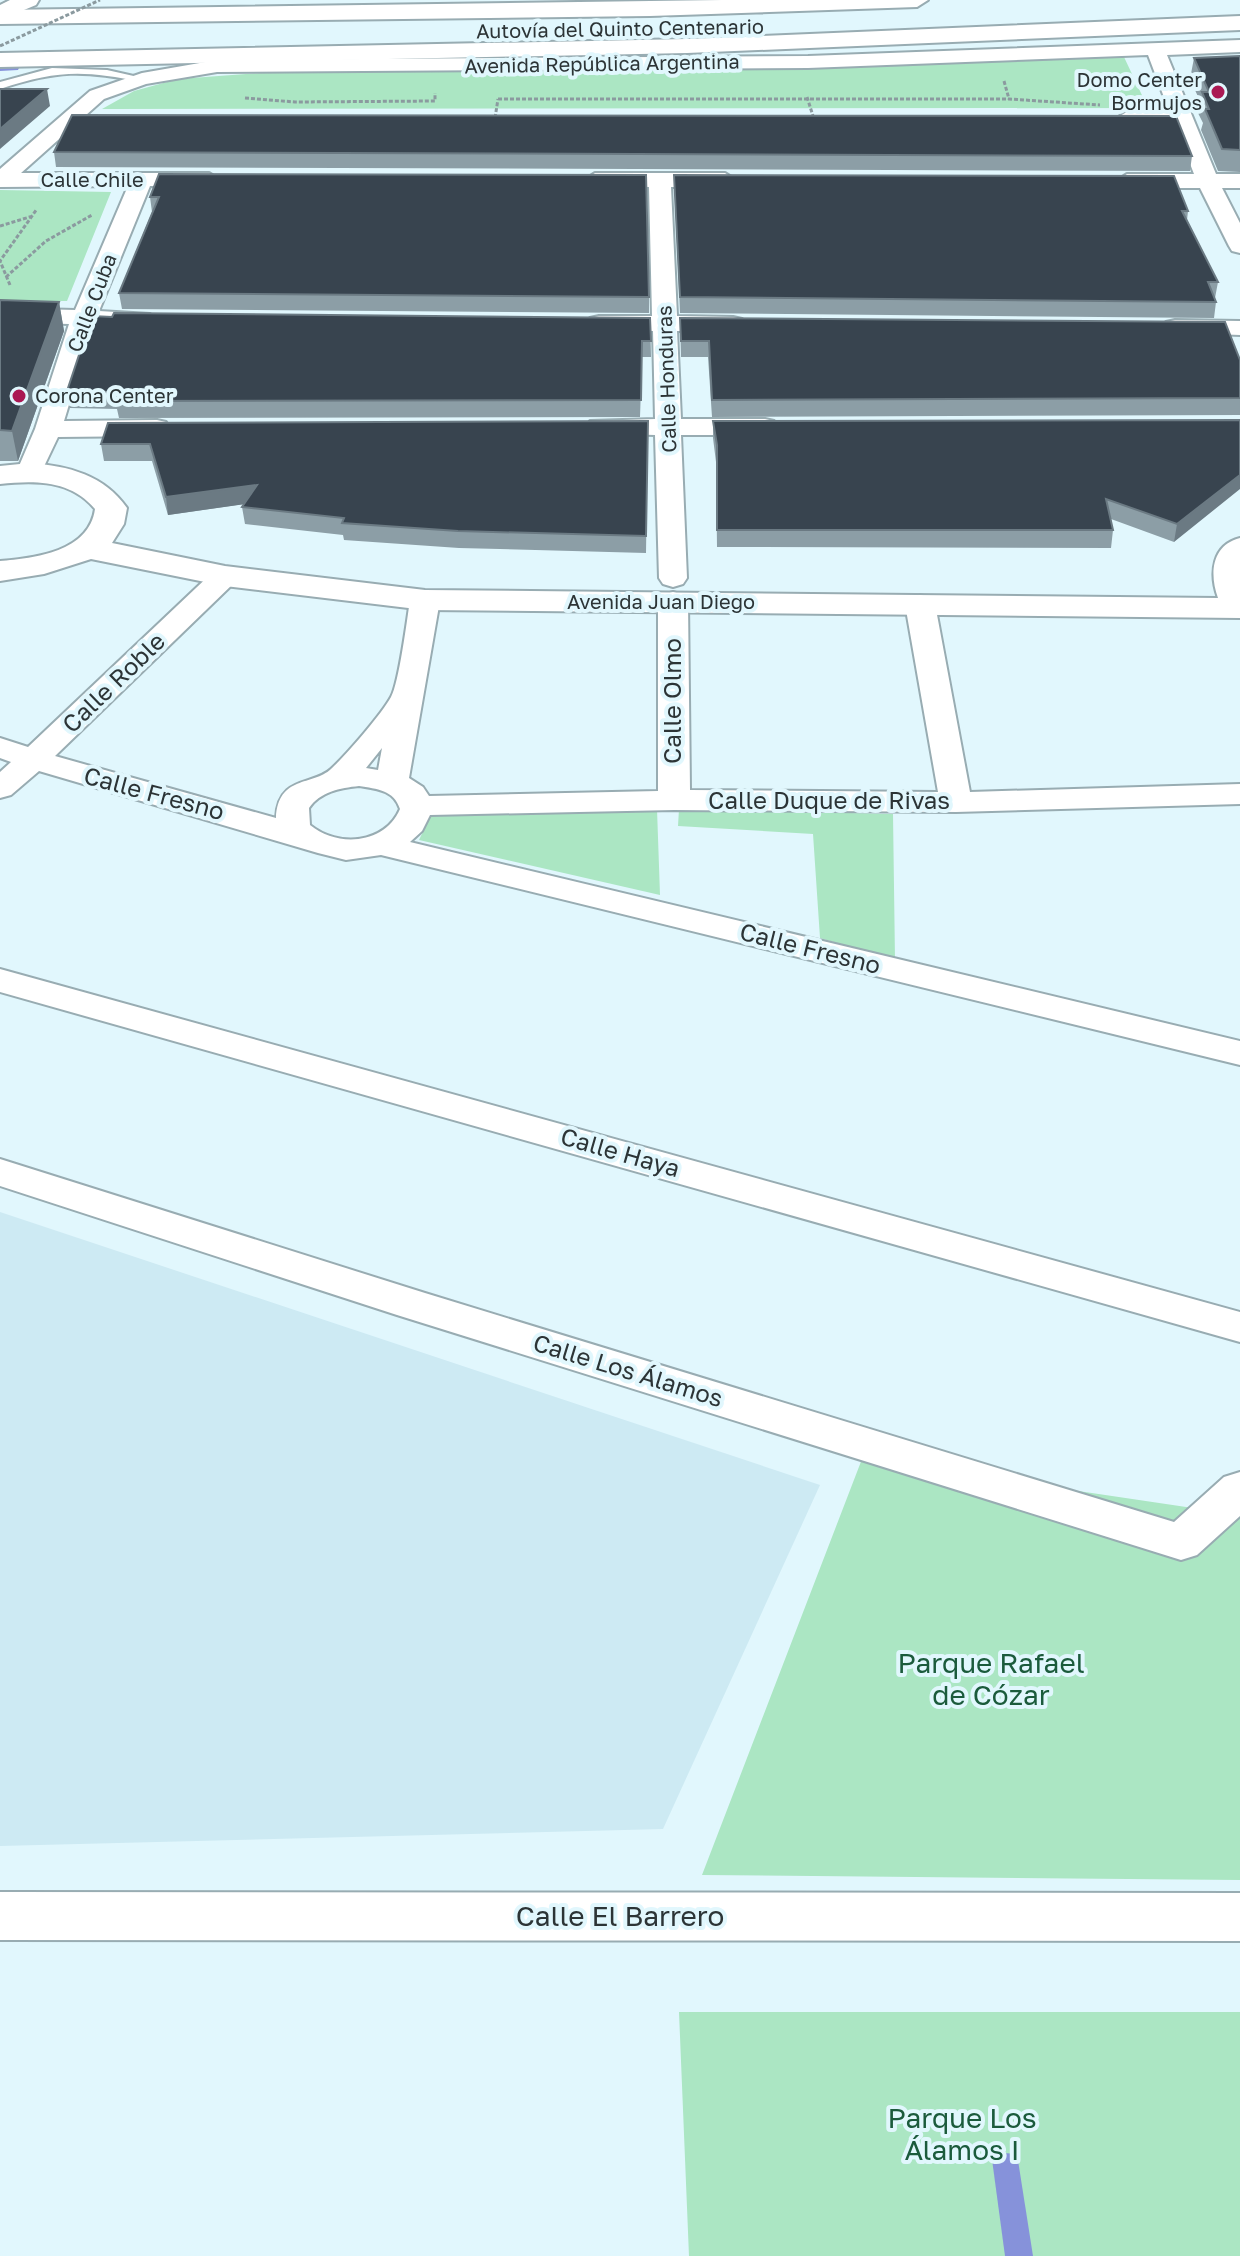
<svg xmlns="http://www.w3.org/2000/svg" width="1240" height="2256" font-family="'Golos Text',sans-serif">
<style>
.built{fill:#cdeaf3}
.green{fill:#abe6c3}
.water{fill:#8692da}
.lines{fill:none;stroke-linecap:round;stroke-linejoin:round}
.stream{fill:#8692da;fill-rule:evenodd}
.lane-casing{stroke:#98acb2;stroke-width:4}
.street-casing{stroke:#98acb2;stroke-width:4}
.secondary-casing{stroke:#98acb2;stroke-width:4}
.highway-casing{stroke:#98acb2;stroke-width:4}
.path{stroke:#8b9a9f;stroke-width:3;stroke-dasharray:4 2;stroke-linecap:butt}
.lane{fill:#fff;fill-rule:evenodd}
.street{fill:#fff;fill-rule:evenodd}
.secondary{fill:#fff;fill-rule:evenodd}
.highway{fill:#fff;fill-rule:evenodd}
.path-bridge{stroke:#8b9a9f;stroke-width:3;stroke-dasharray:4 2;stroke-linecap:butt}
.wall{fill:#8c9ea6}
.shaded-wall{fill:#6b7a83}
.building{fill:#38444f;stroke:#6b7a83;stroke-width:2}
.poi-dot{fill:#aa1953;stroke:#e1f7fd;stroke-width:3}
.labels{text-anchor:middle;stroke-width:8;stroke-linejoin:round;paint-order:stroke}
.far-street-label{font-size:20px;fill:#2c3436;stroke:#e1f7fd}
.far-poi-label{font-size:20px;fill:#2c3436;stroke:#e1f7fd;text-anchor:end}
.street-label{font-size:24px;fill:#2c3436;stroke:#e1f7fd}
.near-park-label{font-size:28px;fill:#1b5b3c;stroke:#e1f7fd}
.near-street-label{font-size:28px;fill:#2c3436;stroke:#e1f7fd}
</style>
<rect width="100%" height="100%" fill="#e1f7fd"/>
<path class="built" d="M 0,1212 L 820,1485 L 663,1829 L 0,1846 Z"/>
<path class="green" d="M 1124,57 L 1148,108 L 102,109 L 134,91 L 178,79 L 287,71 L 830,67 Z
M 0,190 L 111,192 L 67,301 L 32,301 L 21,310 L 0,308 Z
M 657,809 L 660,895 L 419,840 L 431,815 Z
M 679,809 L 893,814 L 895,960 L 820,938 L 813,834 L 678,826 Z
M 862,1459 L 1240,1515 L 1240,1880 L 702,1875 Z
M 679,2012 L 1240,2012 L 1240,2256 L 689,2256 Z"/>
<path class="water" d="M 991,2152 L 1017,2154 L 1033,2256 L 1005,2256 Z"/>
<g class="lines">
<path class="stream" d="M 15,66 L 19,68 L 18,70 L 0,71 L 0,67 Z"/>
<defs>
<path id="lane" d="M 52,68 L 107,70 L 147,79 L 142,82 C 83,70 57,70 0,89 L 0,82 Z"/>
<path id="street" d="M 1240,40 L 1240,52 L 1167,55 L 1216,174 L 1240,174 L 1240,188 L 1222,188 L 1240,223 L 1240,253 L 1232,251 L 1229,246 L 1200,188 L 1127,188 L 1116,181 L 1127,174 L 1194,174 L 1175,125 L 1125,125 L 1115,119 L 1125,113 L 1170,113 L 1148,55 L 808,68 L 217,72 L 146,84 L 104,99 L 21,173 L 209,173 L 220,180 L 209,187 L 150,186 L 99,311 L 150,314 L 153,319 L 150,324 L 93,325 L 64,421 L 157,420 L 166,422 L 170,428 L 166,434 L 157,436 L 58,437 L 38,479 L 20,479 L 16,473 L 35,429 L 69,324 L 0,322 L 0,308 L 75,310 L 128,186 L 0,187 L 0,169 L 90,91 L 142,73 L 217,60 L 808,56 Z
M 595,173 L 725,173 L 736,180 L 725,187 L 671,187 L 677,316 L 733,317 L 742,319 L 745,324 L 742,329 L 733,331 L 677,331 L 681,419 L 765,419 L 774,421 L 778,427 L 774,433 L 765,435 L 681,435 L 687,578 L 683,584 L 673,587 L 663,584 L 659,578 L 655,435 L 590,433 L 586,427 L 590,421 L 655,419 L 653,331 L 599,330 L 590,328 L 587,323 L 590,318 L 599,316 L 652,316 L 649,187 L 587,185 L 584,180 Z
M 1175,320 L 1240,321 L 1240,335 L 1166,332 L 1163,327 L 1166,322 Z
M 225,567 L 235,570 L 239,576 L 235,582 L 55,756 L 276,818 C 278,775 313,786 331,769 C 346,755 381,715 391,697 C 399,683 407,620 410,600 L 415,594 L 425,591 L 435,594 L 440,600 L 409,778 L 423,787 L 429,796 L 658,791 L 658,601 L 663,595 L 673,592 L 683,595 L 688,601 L 690,790 L 938,792 L 905,604 L 910,598 L 920,595 L 930,598 L 935,604 L 970,792 L 1240,784 L 1240,804 L 956,812 L 674,810 L 430,815 L 422,831 L 410,842 L 1240,1041 L 1240,1065 L 381,855 L 346,860 L 318,853 L 39,771 L 11,795 L 0,798 L 0,772 L 11,762 L 0,758 L 0,738 L 28,747 L 215,570 ZM 382,748 L 378,770 L 366,768 ZM 359,786 C 377,789 394,790 400,809 C 385,844 338,848 310,825 L 309,808 C 320,792 340,788 359,786 Z
M 0,969 L 1240,1312 L 1240,1342 L 0,992 Z
M 0,1159 L 425,1293 L 1174,1522 L 1224,1477 L 1240,1472 L 1240,1516 L 1197,1555 L 1181,1560 L 397,1315 L 0,1186 Z
M 0,1892 L 1240,1893 L 1240,1941 L 0,1940 Z"/>
<path id="secondary" d="M 10,0 L 39,0 L 36,5 L 0,20 L 0,5 Z
M 30,463 C 69,466 104,475 127,508 L 124,524 L 112,543 L 225,566 L 425,590 L 1218,598 C 1209,573 1212,545 1240,538 L 1240,618 L 425,610 L 225,586 L 91,559 L 44,574 L 0,581 L 0,561 C 35,558 89,552 95,509 C 71,480 35,480 0,484 L 0,466 Z"/>
<path id="highway" d="M 722,0 L 928,0 L 917,7 L 650,16 L 0,24 L 0,10 Z
M 1240,16 L 1240,30 L 687,53 L 0,67 L 0,53 L 687,39 Z"/>
</defs>
<use href="#lane" class="lane-casing"/>
<use href="#street" class="street-casing"/>
<use href="#secondary" class="secondary-casing"/>
<use href="#highway" class="highway-casing"/>
<path class="path" d="M 1004,81 L 1009,99
M 807,97 L 814,119
M 245,98 L 295,102 L 435,101 L 435,93
M 498,99 L 1009,99 L 1100,105
M 495,118 L 498,99
M 0,226 L 33,216
M 6,277 L 46,241 L 92,215
M 10,285 L 0,261 L 37,209"/>
<use href="#lane" class="lane"/>
<use href="#street" class="street"/>
<use href="#secondary" class="secondary"/>
<use href="#highway" class="highway"/>
<path class="path-bridge" d="M 0,46 L 100,0"/>
</g>
<path class="wall" d="M 1240,56 L 1240,172 L 1218,171 L 1201,130 L 1203,123 L 1198,113 L 1200,101 L 1190,79 L 1194,58 Z
M 54,152 L 1192,156 L 1190,171 L 56,167 Z
M 159,174 L 649,297 L 649,313 L 122,309 L 119,293 L 152,212 L 150,197 Z
M 674,175 L 1188,211 L 1187,220 L 1218,282 L 1215,298 L 1216,302 L 1214,318 L 680,313 Z
M 0,300 L 59,302 L 64,331 L 18,461 L 0,461 Z
M 650,318 L 651,357 L 642,357 L 640,417 L 119,418 L 117,409 L 70,408 L 67,391 Z
M 680,318 L 1240,360 L 1240,415 L 712,417 L 708,357 L 681,357 Z
M 1240,420 L 1174,542 L 1111,519 L 1113,530 L 1111,548 L 717,547 L 716,462 L 713,438 L 713,421 Z
M 648,421 L 646,553 L 459,548 L 344,540 L 343,535 L 245,524 L 242,507 L 244,504 L 168,515 L 152,461 L 104,461 L 101,444 Z"/>
<path class="shaded-wall" d="M 47,89 L 50,106 L 0,149 L 0,129 Z
M 59,302 L 64,331 L 18,461 L 12,431 Z
M 1240,475 L 1240,489 L 1174,542 L 1177,524 Z
M 257,485 L 259,502 L 168,515 L 166,497 Z"/>
<path class="building" d="M 1240,56 L 1240,150 L 1222,149 L 1205,109 L 1209,109 L 1202,92 L 1209,92 L 1194,58 Z
M 0,89 L 47,89 L 0,129 Z
M 72,115 L 1176,116 L 1192,156 L 54,152 Z
M 159,174 L 646,175 L 649,297 L 119,293 L 159,197 L 150,197 Z
M 674,175 L 1174,176 L 1188,211 L 1182,211 L 1218,282 L 1208,282 L 1216,302 L 680,297 Z
M 0,300 L 59,302 L 12,431 L 0,430 Z
M 114,313 L 650,318 L 651,341 L 642,341 L 641,400 L 116,401 L 119,392 L 67,391 L 92,316 L 112,317 Z
M 680,318 L 1225,322 L 1240,360 L 1240,398 L 712,400 L 709,341 L 681,341 Z
M 1240,420 L 1240,475 L 1177,524 L 1106,499 L 1113,530 L 717,530 L 717,445 L 713,421 Z
M 648,421 L 646,536 L 458,531 L 342,523 L 344,518 L 242,507 L 257,485 L 166,497 L 150,444 L 101,444 L 108,423 Z"/>
<g class="poi-dot">
<circle cx="1218" cy="92" r="8"/>
<circle cx="19" cy="396" r="8"/>
</g>
<g class="labels">
<g class="far-street-label">
<text transform="translate(620 29) rotate(-1)" y="7">Autovía del Quinto Centenario</text>
<text transform="translate(602 64) rotate(-1)" y="7">Avenida República Argentina</text>
<text x="92" y="187">Calle Chile</text>
<text transform="translate(92 303) rotate(-69)" y="7">Calle Cuba</text>
<text transform="translate(667 379) rotate(-92)" y="7">Calle Honduras</text>
<text x="661" y="609">Avenida Juan Diego</text>
</g>
<g class="far-poi-label">
<text x="1202" y="87">Domo Center<tspan x="1202" dy="23">Bormujos</tspan></text>
<text x="35" y="403" text-anchor="start">Corona Center</text>
</g>
<g class="street-label">
<text transform="translate(114 683) rotate(-44)" y="8">Calle Roble</text>
<text transform="translate(673 701) rotate(-90)" y="8">Calle Olmo</text>
<text transform="translate(154 794) rotate(15)" y="8">Calle Fresno</text>
<text x="829" y="809">Calle Duque de Rivas</text>
<text transform="translate(810 949) rotate(14)" y="8">Calle Fresno</text>
<text transform="translate(620 1153) rotate(16)" y="8">Calle Haya</text>
<text transform="translate(628 1371) rotate(17)" y="8">Calle Los Álamos</text>
</g>
<g class="near-park-label">
<text x="991" y="1673">Parque Rafael<tspan x="991" dy="32">de Cózar</tspan></text>
<text x="962" y="2128">Parque Los<tspan x="962" dy="32">Álamos I</tspan></text>
</g>
<g class="near-street-label">
<text x="620" y="1926">Calle El Barrero</text>
</g>
</g>
</svg>
